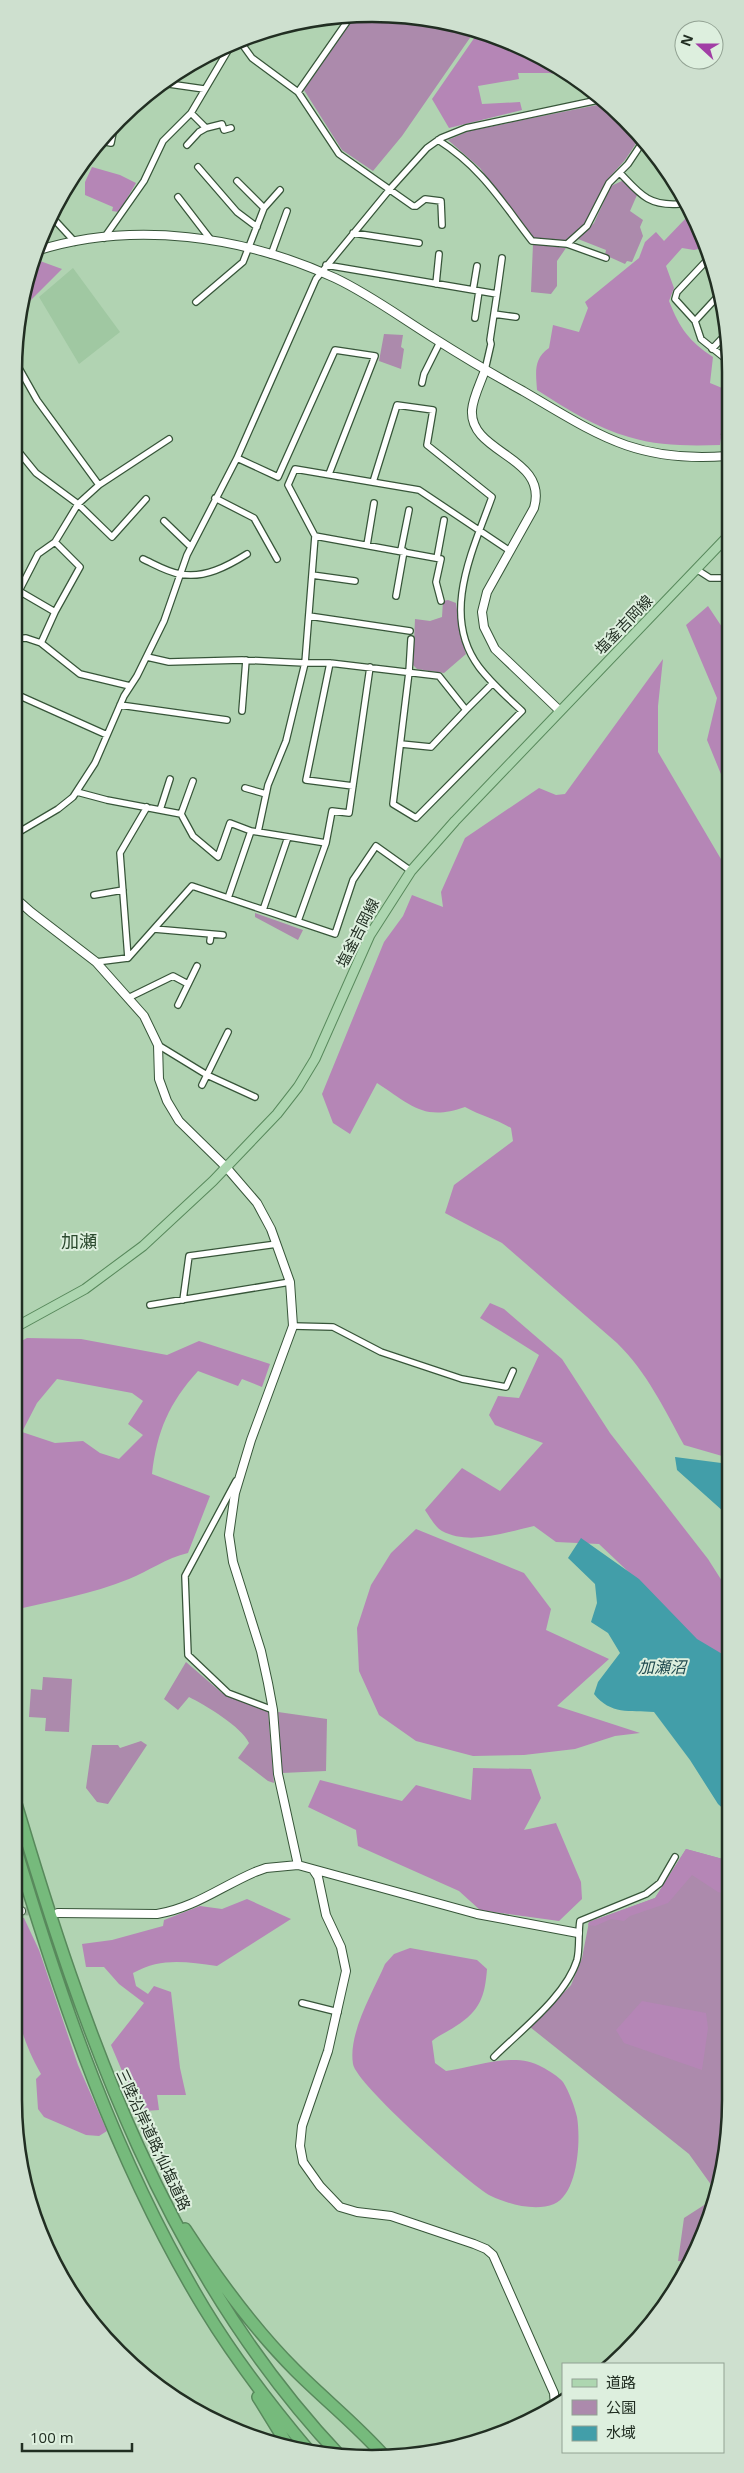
<svg xmlns="http://www.w3.org/2000/svg" width="744" height="2473" font-family="'Open Sans','Noto Sans JP',sans-serif">
<style>
.built{fill:#a0c8a2}
.green{fill:#ac8aac}
.forest{fill:#b586b6;fill-rule:evenodd}
.water{fill:#429ea9}
.lines{fill:none;stroke-linecap:round;stroke-linejoin:round}
.tertiary-tunnel{stroke:#94b295;stroke-width:8;stroke-dasharray:8 4;stroke-linecap:butt}
.minor-casing{stroke:#375539;stroke-width:8}
.tertiary-casing{stroke:#375539;stroke-width:10}
.primary-casing{stroke:#58895c;stroke-width:11}
.motorway-casing{stroke:#58895c;stroke-width:14}
.minor{stroke:#fff;stroke-width:5.5}
.tertiary{stroke:#fff;stroke-width:8}
.primary{stroke:#add6b0;stroke-width:9}
.motorway{stroke:#76ba7c;stroke-width:11}
.labels{text-anchor:middle;stroke-width:4;stroke-linejoin:round;paint-order:stroke}
.street-label{font-size:15px;fill:#212e22;stroke:#ddefde}
.water-label{font-size:16px;font-style:italic;fill:#1f494e;stroke:#ddefde}
.quarter-label{font-size:18px;fill:#2b492e;stroke:#ddefde}
.rim{fill:none;stroke:#212e22;stroke-width:2.5}
</style>
<rect width="100%" height="100%" fill="#b1d3b2"/>
<path class="built" d="M 73,268 L 120,332 L 79,364 L 39,297 Z"/>
<path class="green" d="M 372,14 L 442,21 L 474,32 L 402,136 L 373,171 L 342,150 L 304,90 L 356,15 Z
M 602,104 L 641,136 L 625,160 L 607,180 L 586,222 L 565,242 L 533,239 L 480,168 L 448,140 L 469,131 Z
M 624,180 L 637,195 L 630,211 L 643,220 L 640,227 L 643,236 L 632,262 L 627,261 L 625,264 L 605,255 L 606,250 L 578,239 L 594,223 L 611,186 Z
M 533,244 L 566,248 L 557,261 L 557,286 L 551,294 L 531,292 Z
M 384,334 L 403,335 L 401,347 L 404,349 L 401,369 L 379,361 Z
M 448,600 L 456,603 L 460,634 L 466,654 L 444,673 L 417,669 L 413,665 L 415,619 L 430,621 L 442,617 L 443,601 Z
M 255,913 L 303,930 L 298,940 L 255,917 Z
M 186,1662 L 222,1693 L 268,1711 L 274,1783 L 268,1781 L 238,1758 L 249,1743 C 242,1727 205,1705 189,1697 L 178,1710 L 164,1699 Z
M 43,1677 L 72,1679 L 69,1732 L 45,1731 L 46,1718 L 29,1717 L 31,1689 L 42,1690 Z
M 278,1712 L 327,1719 L 326,1771 L 282,1773 Z
M 141,1741 L 147,1745 L 108,1804 L 97,1802 L 86,1788 L 92,1745 L 118,1745 L 120,1748 Z
M 686,1849 L 730,1861 L 730,2101 L 723,2171 L 717,2193 L 689,2154 L 530,2027 L 571,1985 L 582,1958 L 589,1922 L 655,1898 Z
M 715,2198 L 703,2238 L 690,2262 L 678,2261 L 684,2218 Z"/>
<path class="forest" d="M 477,34 C 504,44 546,58 569,76 L 549,73 L 518,73 L 519,79 L 478,86 L 482,104 L 520,102 L 522,110 L 449,128 L 432,99 Z
M 92,167 L 120,175 L 136,183 L 119,212 L 112,211 L 113,207 L 85,195 L 85,182 Z
M 685,206 L 703,235 L 706,247 L 694,250 L 682,248 L 666,266 L 674,288 L 669,301 C 680,329 689,341 713,357 L 710,383 L 727,390 L 727,432 L 722,431 L 720,445 C 690,446 658,446 629,437 C 597,428 565,408 537,390 C 536,373 533,359 549,348 L 553,325 L 579,332 L 588,308 L 585,302 L 639,258 L 645,242 L 656,232 L 664,241 L 687,217 Z
M 40,261 L 62,269 L 20,311 L 32,264 Z
M 708,606 L 728,636 L 728,796 L 723,789 L 725,784 L 707,740 L 717,698 L 686,625 Z
M 663,659 L 658,706 L 658,752 L 728,871 L 729,1458 L 684,1445 C 665,1410 646,1371 617,1343 L 502,1243 L 445,1213 L 454,1185 L 513,1141 L 511,1128 C 496,1119 481,1116 465,1107 C 423,1122 410,1104 377,1083 L 350,1134 L 333,1123 L 322,1094 L 384,942 L 403,916 L 412,895 L 443,907 L 441,892 L 465,838 L 539,788 L 556,795 L 565,794 Z
M 490,1303 L 504,1309 L 562,1359 L 610,1433 L 708,1559 L 729,1592 L 730,1665 L 709,1657 L 635,1578 L 599,1544 L 556,1542 L 534,1526 C 506,1532 470,1546 442,1531 C 436,1528 429,1516 425,1510 L 462,1468 L 500,1491 L 543,1443 L 495,1425 L 489,1415 L 498,1396 L 519,1398 L 539,1355 L 480,1318 Z
M 27,1338 L 81,1339 L 167,1355 L 199,1341 L 270,1364 L 262,1387 L 242,1379 L 238,1386 L 198,1371 C 169,1403 157,1431 152,1474 L 210,1496 L 188,1553 C 166,1558 149,1571 129,1579 C 92,1594 52,1601 14,1610 L 14,1345 ZM 57,1379 L 132,1393 L 143,1401 L 128,1424 L 143,1435 L 119,1459 L 100,1453 L 83,1441 L 55,1443 L 22,1432 L 37,1403 Z
M 416,1529 L 524,1573 L 551,1609 L 546,1630 L 609,1659 L 557,1706 L 640,1733 L 615,1736 L 575,1749 L 524,1755 L 473,1756 L 416,1741 L 379,1715 L 359,1671 L 357,1628 L 371,1585 L 391,1553 Z
M 473,1768 L 531,1769 L 541,1798 L 524,1830 L 556,1823 L 581,1882 L 582,1899 L 559,1921 L 480,1910 L 459,1891 L 358,1846 L 356,1830 L 308,1807 L 320,1780 L 402,1801 L 416,1785 L 471,1800 Z
M 686,1849 L 730,1861 L 730,1895 L 718,1892 L 692,1875 L 668,1903 L 630,1916 L 624,1921 L 611,1919 L 595,1926 L 588,1925 L 589,1922 L 655,1898 Z
M 247,1899 L 291,1919 L 217,1966 C 186,1962 162,1957 133,1973 L 136,1986 L 148,1994 L 154,1986 L 171,1992 L 180,2068 L 186,2095 L 157,2095 L 159,2110 L 145,2111 L 125,2078 L 111,2045 L 144,2003 L 119,1984 L 104,1967 L 86,1967 L 82,1944 L 112,1940 L 163,1926 L 164,1920 L 200,1906 L 222,1909 Z
M 14,1918 L 24,1918 L 39,1950 L 78,2065 L 107,2131 L 99,2136 L 86,2135 L 44,2117 L 38,2109 L 36,2079 L 41,2074 C 17,2031 14,2006 19,1957 L 14,1957 Z
M 410,1948 L 477,1960 L 487,1969 C 485,1996 480,2011 456,2026 C 448,2032 440,2034 432,2041 L 435,2063 L 446,2071 C 476,2067 514,2051 542,2067 C 548,2070 559,2077 563,2082 C 569,2091 575,2108 577,2117 C 581,2140 578,2194 554,2204 C 535,2212 508,2204 491,2196 C 470,2185 356,2084 353,2064 C 348,2033 373,1992 385,1964 L 394,1954 Z
M 642,2001 L 706,2013 L 708,2028 L 702,2070 L 624,2043 L 616,2030 Z"/>
<path class="water" d="M 675,1457 L 729,1464 L 729,1522 L 724,1512 L 677,1470 Z
M 581,1538 L 639,1579 L 697,1639 L 729,1658 L 730,1815 L 718,1804 L 690,1760 L 654,1712 C 629,1710 611,1715 594,1694 L 598,1682 L 620,1653 L 608,1633 L 591,1622 L 597,1603 L 595,1584 L 568,1558 Z"/>
<g class="lines">
<path class="tertiary-tunnel" d="M 21,1911 L 54,1913"/>
<defs>
<path id="minor" d="M 351,16 L 298,92 L 339,154 L 413,206 L 416,206 L 425,199 L 441,201 L 442,225
M 239,40 L 252,58 L 298,92
M 162,83 L 204,89
M 191,113 L 206,128 L 222,124 L 224,130 L 231,128
M 438,140 C 482,168 501,201 532,241 L 567,244 L 606,258
M 101,141 L 111,143 L 114,128
M 187,145 L 199,132 L 206,128
M 198,167 L 237,212 L 257,227
M 620,173 C 640,194 648,206 679,204
M 178,197 L 211,240
M 264,208 L 280,190
M 51,216 L 75,242
M 353,233 L 419,243
M 104,238 L 144,181 L 163,141 L 191,113 L 233,42
M 567,244 L 587,226 L 609,183 L 628,164 L 644,140
M 271,255 L 287,211
M 709,258 L 677,292 L 675,299 L 695,321 L 701,339 L 727,360
M 326,265 L 497,294 L 490,340 L 491,344 L 485,370
M 436,284 L 439,254
M 473,290 L 477,266
M 497,294 L 502,258
M 196,302 L 243,262 L 264,208 L 237,181
M 494,314 L 516,317
M 475,318 L 479,291
M 695,321 L 719,295
M 712,349 L 727,333
M 422,383 L 424,374 L 440,342
M 725,434 L 727,435
M 14,446 L 36,473 L 78,504 L 112,537 L 146,499
M 237,458 L 278,477 L 335,350 L 375,356 L 329,474
M 373,482 L 397,405 L 433,410 L 427,445 L 492,497 C 473,550 440,615 479,667 C 491,683 507,697 522,711 L 416,818 L 393,804 L 409,672 L 411,639
M 99,485 L 169,439
M 215,498 L 254,518 L 277,559
M 164,521 L 191,547
M 315,536 L 305,663 L 330,663 L 439,676 L 466,710 L 493,683
M 367,545 L 374,503
M 401,550 L 409,510
M 437,558 L 444,520
M 143,559 C 154,564 167,572 180,574 C 204,579 228,566 247,554
M 696,569 L 710,578 L 728,578
M 312,575 L 355,581
M 14,588 L 19,591 L 38,554 L 55,542 L 78,504 L 99,485 L 37,400 L 15,361
M 19,591 L 55,612 L 80,567 L 55,542
M 396,596 L 404,551
M 441,601 L 436,582 L 441,559 L 315,536 L 288,485 L 295,469 L 419,490 L 510,551
M 309,616 L 410,631
M 14,639 L 26,638 L 41,643 L 55,612
M 41,643 L 80,674 L 130,686
M 147,657 L 169,662 L 242,660 L 305,663 L 286,741 L 268,785 L 258,832 L 326,843 L 332,811 L 349,813 L 370,667
M 330,663 L 306,780 L 353,786
M 20,696 L 107,735
M 120,705 L 227,720
M 242,711 L 246,660
M 401,744 L 431,747 L 466,710
M 193,781 L 181,814 L 193,836 L 218,857 L 230,823 L 251,831
M 245,788 L 266,794
M 77,792 L 107,800 L 181,814
M 160,810 L 170,779
M 14,835 L 58,809 L 73,797 L 95,763 L 124,696 L 137,676 L 164,621 L 187,555 L 237,458 L 316,279 L 390,189 L 427,148 L 441,138 L 466,128 L 598,100
M 94,895 L 123,890
M 228,898 L 335,934 L 353,880 L 376,846 L 411,871
M 263,910 L 288,837
M 298,921 L 326,843
M 154,929 L 223,935
M 210,941 L 211,934
M 128,958 L 192,886 L 228,898 L 251,831 L 258,832
M 96,962 L 128,958 L 120,853 L 147,807
M 128,998 L 173,976 L 188,984
M 178,1005 L 197,966
M 158,1045 L 207,1075 L 255,1097
M 202,1085 L 228,1032
M 183,1300 L 189,1256 L 277,1244
M 150,1305 L 290,1282
M 293,1326 L 333,1327 L 381,1352 L 462,1379 L 506,1387 L 513,1371
M 236,1481 L 185,1576 L 188,1655 L 228,1693 L 273,1710
M 302,2003 L 338,2012
M 494,2057 C 521,2030 566,1996 577,1960 C 580,1948 578,1933 580,1921 L 646,1894 L 660,1883 L 675,1857"/>
<path id="tertiary" d="M 543,59 L 552,62
M 36,251 C 133,220 244,236 335,278 C 369,294 400,317 432,337 C 462,356 492,374 523,391 C 598,435 636,463 727,456
M 485,370 C 481,382 473,397 472,410 C 469,454 549,456 534,508 L 487,592 L 482,612 L 484,627 L 495,649 L 560,711
M 14,897 L 31,912 L 96,962 L 144,1016 L 158,1045 L 159,1079 L 167,1101 L 179,1121 L 226,1167 L 257,1203 L 271,1229 L 290,1282 L 293,1326 L 251,1440 L 235,1493 L 229,1535 L 233,1562 L 261,1651 L 268,1683 L 273,1710 L 278,1774 L 298,1865
M 314,1871 L 318,1877 L 326,1915 L 341,1947 L 346,1971 L 328,2051 L 302,2126 L 300,2146 L 303,2162 L 320,2186 L 340,2207 L 357,2212 L 391,2216 L 474,2244 L 486,2249 L 493,2255 L 554,2393 L 555,2406
M 14,1911 L 21,1911
M 58,1913 L 157,1914 C 194,1908 222,1886 255,1872 L 266,1868 L 298,1865 L 477,1914 L 578,1933"/>
<path id="primary" d="M 14,1328 L 85,1289 L 143,1246 L 213,1181 L 277,1114 L 298,1087 L 315,1059 L 370,935 L 411,871 L 455,821 L 728,536"/>
<path id="motorway" d="M 14,1797 C 84,2034 167,2274 341,2457
M 14,1843 C 62,2004 117,2164 204,2308 C 235,2359 271,2406 309,2451
M 185,2229 C 218,2280 253,2328 295,2370 C 325,2400 358,2426 386,2458
M 258,2397 L 287,2444"/>
</defs>
<use href="#minor" class="minor-casing"/>
<use href="#tertiary" class="tertiary-casing"/>
<use href="#primary" class="primary-casing"/>
<use href="#motorway" class="motorway-casing"/>
<use href="#minor" class="minor"/>
<use href="#tertiary" class="tertiary"/>
<use href="#primary" class="primary"/>
<use href="#motorway" class="motorway"/>
</g>
<g class="labels">
<g class="street-label">
<text transform="translate(624 625) rotate(-46)" y="5">塩釜吉岡線</text>
<text transform="translate(358 933) rotate(-63)" y="5">塩釜吉岡線</text>
<text transform="translate(153 2140) rotate(65)" y="5">三陸沿岸道路;仙塩道路</text>
</g>
<g class="water-label">
<text x="662" y="1673">加瀬沼</text>
</g>
<g class="quarter-label">
<text x="79" y="1248">加瀬</text>
</g>
</g>
<path d="M0 0H744V2473H0ZM372 22H372A350 350 0 0 1 722 372V2100A350 350 0 0 1 372 2450H372A350 350 0 0 1 22 2100V372A350 350 0 0 1 372 22Z" fill="#cee0cf" fill-rule="evenodd"/>
<path class="rim" d="M372 22H372A350 350 0 0 1 722 372V2100A350 350 0 0 1 372 2450H372A350 350 0 0 1 22 2100V372A350 350 0 0 1 372 22Z"/>
<rect x="562" y="2363" width="162" height="90" fill="#ddefde" stroke="#92a293"/>
<rect x="572" y="2379" width="25" height="8" fill="#add6b0" stroke="#92a293"/>
<text x="606" y="2388" font-size="15" fill="#212e22">道路</text>
<rect x="572" y="2400" width="25" height="15" fill="#ac8aac" stroke="#92a293"/>
<text x="606" y="2413" font-size="15" fill="#212e22">公園</text>
<rect x="572" y="2426" width="25" height="15" fill="#429ea9" stroke="#92a293"/>
<text x="606" y="2438" font-size="15" fill="#212e22">水域</text>
<g transform="translate(699 45) rotate(291)"><circle r="24" fill="#ddefde" stroke="#92a293"/>
<path d="M0-4L9 19L0 12L-9 19Z" fill="#a13ea5"/>
<text y="-8" font-size="14" font-weight="bold" text-anchor="middle" fill="#212e22">N</text>
</g>
<path d="M22 2443v8h110v-8" fill="none" stroke="#212e22" stroke-width="2.5"/>
<text x="30" y="2443" font-size="15" fill="#212e22" stroke="#ddefde" stroke-width="4" paint-order="stroke">100 m</text>
</svg>
